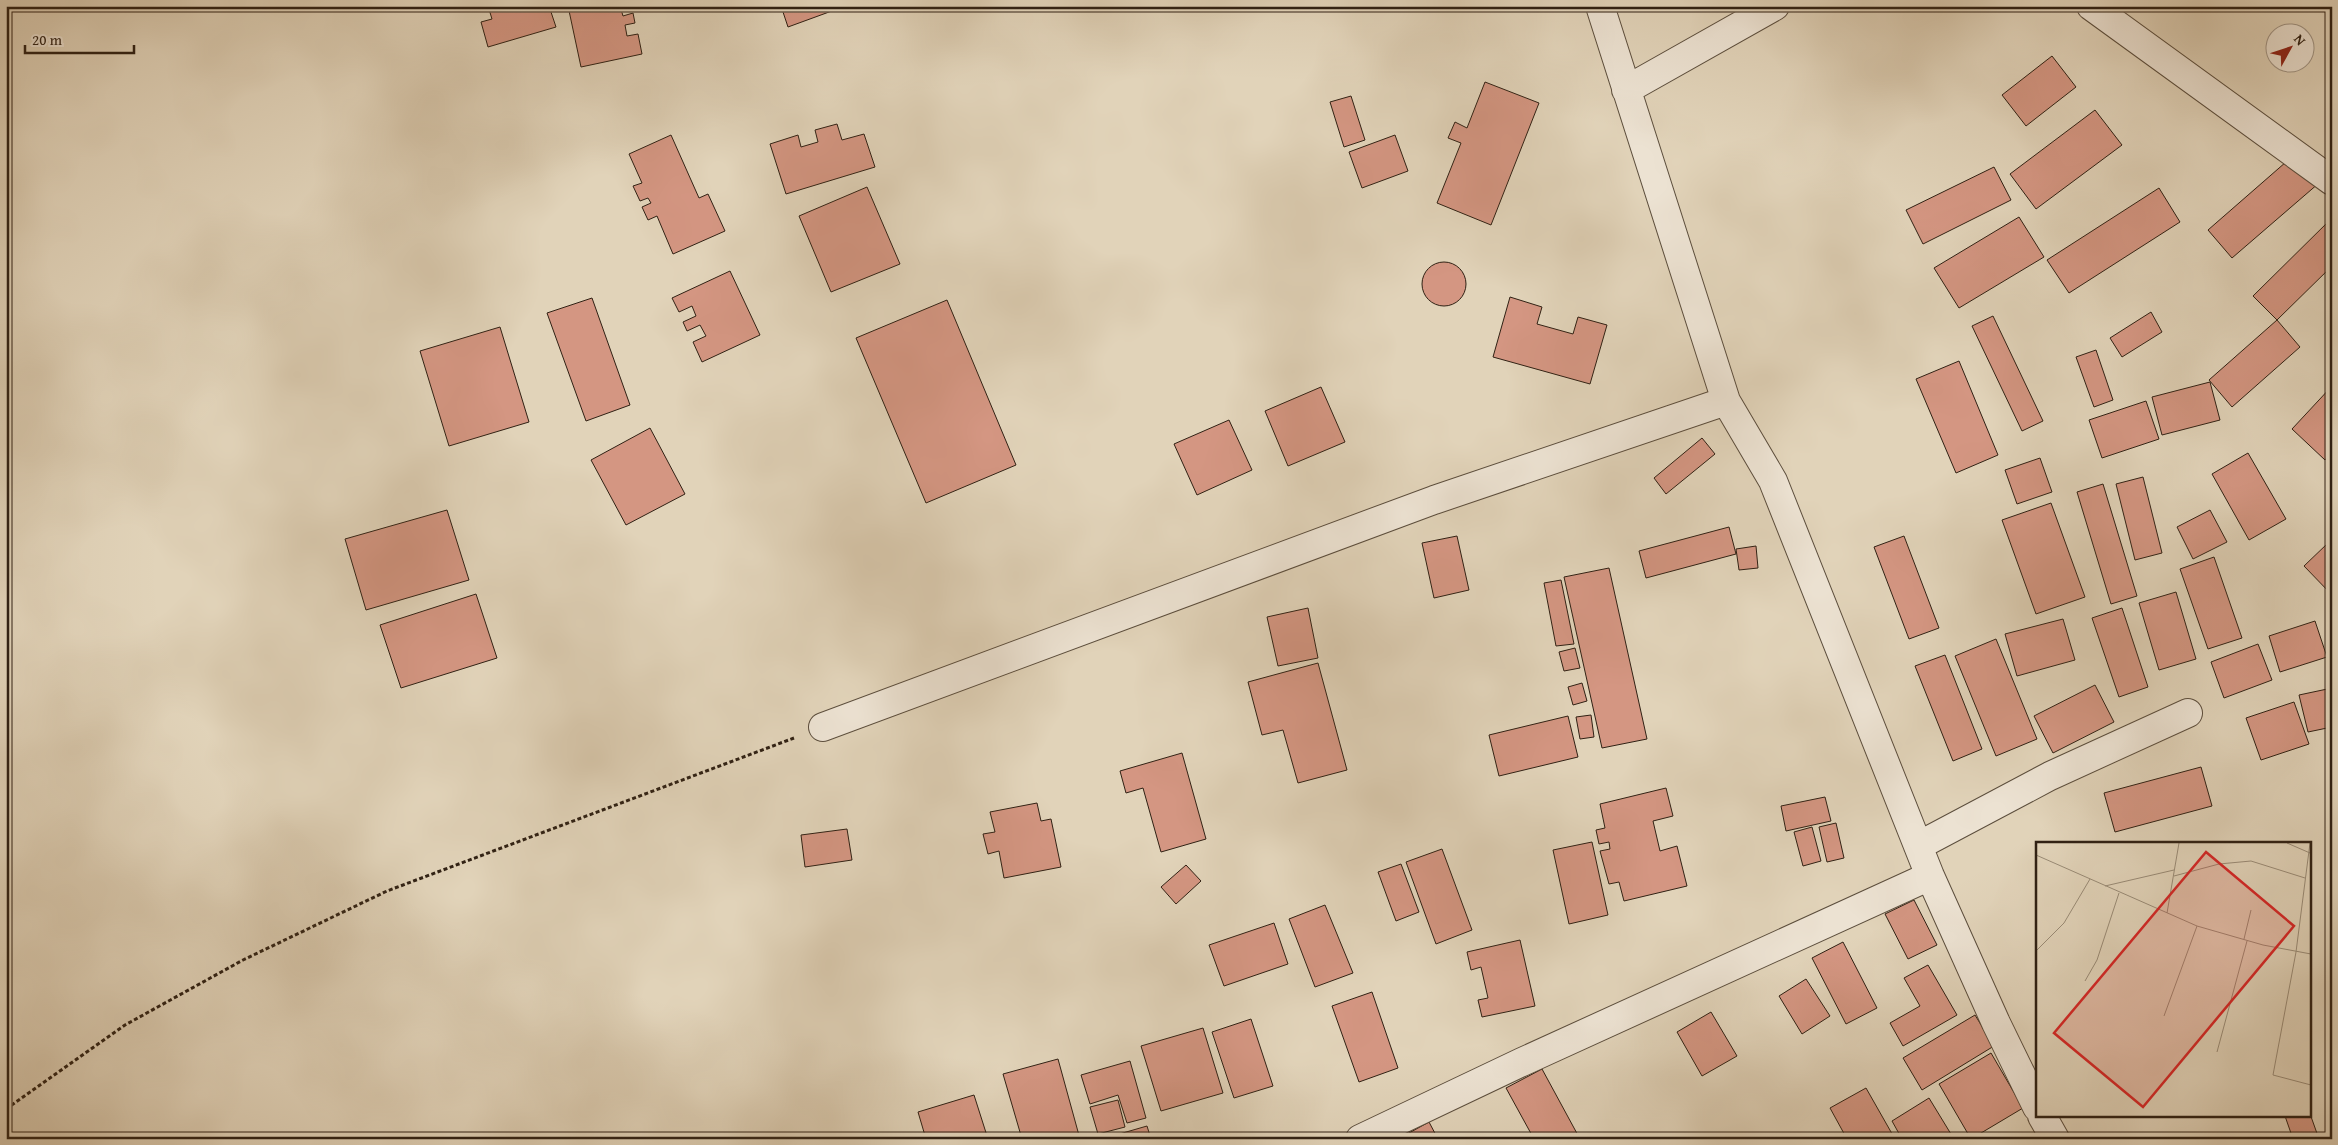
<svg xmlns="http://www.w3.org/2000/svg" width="2338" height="1145" font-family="'Gentium Book Plus',serif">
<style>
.building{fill:#d49682;stroke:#302114}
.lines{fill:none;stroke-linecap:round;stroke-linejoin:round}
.minor-casing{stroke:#5c4e3d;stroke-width:30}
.path{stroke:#302114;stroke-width:3;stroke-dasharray:4 2.5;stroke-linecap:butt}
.minor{stroke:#ece2d2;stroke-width:28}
.inset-road{fill:none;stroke:#9a8c77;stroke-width:1}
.view{fill:#d62828;fill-opacity:0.15;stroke:#d62828;stroke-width:2.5}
.inset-edge{fill:none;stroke:#302114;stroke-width:2.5}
</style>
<rect width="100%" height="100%" fill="#e1d3b9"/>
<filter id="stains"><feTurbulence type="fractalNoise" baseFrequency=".004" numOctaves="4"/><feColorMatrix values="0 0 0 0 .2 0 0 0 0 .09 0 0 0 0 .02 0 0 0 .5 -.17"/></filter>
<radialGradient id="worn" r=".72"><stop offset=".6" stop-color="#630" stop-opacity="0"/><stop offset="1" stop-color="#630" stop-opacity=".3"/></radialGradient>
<path class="building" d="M 488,6 L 549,6 L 556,27 L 488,47 L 481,22 L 492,19 Z
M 568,6 L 620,6 L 623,16 L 633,13 L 635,23 L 625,25 L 627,36 L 638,34 L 642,54 L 581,67 Z
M 781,6 L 840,6 L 840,8 L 788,27 Z
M 2052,56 L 2076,87 L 2026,126 L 2002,95 Z
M 1485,82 L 1539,103 L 1491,225 L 1437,203 L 1461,143 L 1448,138 L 1455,122 L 1467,128 Z
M 1351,96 L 1365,140 L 1344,147 L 1330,102 Z
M 2095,110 L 2122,145 L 2036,209 L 2010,174 Z
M 837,124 L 842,140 L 864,134 L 875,167 L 786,194 L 770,144 L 798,135 L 801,147 L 818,142 L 815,130 Z
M 671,135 L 699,198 L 708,194 L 725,231 L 673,254 L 657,216 L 648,220 L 642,207 L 651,203 L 648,198 L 640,201 L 633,186 L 642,183 L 629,154 Z
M 1395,135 L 1408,171 L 1362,188 L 1349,152 Z
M 2294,155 L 2319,183 L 2232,258 L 2208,230 Z
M 1994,167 L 2011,200 L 1923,244 L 1906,210 Z
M 867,187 L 900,264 L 831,292 L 799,216 Z
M 2159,188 L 2180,222 L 2069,293 L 2047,260 Z
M 2019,217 L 2044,257 L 1959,308 L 1934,268 Z
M 2332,218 L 2332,266 L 2277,320 L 2253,296 Z
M1422 284a22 22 0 1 1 44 0a22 22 0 1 1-44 0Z
M 730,271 L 760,335 L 702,362 L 693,342 L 706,336 L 700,325 L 687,331 L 683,322 L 696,316 L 692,306 L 679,312 L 672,298 Z
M 1510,297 L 1542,307 L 1537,324 L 1573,334 L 1578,317 L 1607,325 L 1590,384 L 1493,357 Z
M 592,298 L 630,405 L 586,421 L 547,313 Z
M 947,300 L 1016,465 L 926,503 L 856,338 Z
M 2151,312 L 2162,332 L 2122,357 L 2110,338 Z
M 1993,316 L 2043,421 L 2022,431 L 1972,326 Z
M 2277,320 L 2300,347 L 2232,407 L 2209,380 Z
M 500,327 L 529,422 L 449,446 L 420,351 Z
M 2096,350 L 2113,400 L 2094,407 L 2076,357 Z
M 1959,361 L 1998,455 L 1956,473 L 1916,379 Z
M 2210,382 L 2220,420 L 2162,435 L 2152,397 Z
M 2332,386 L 2332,452 L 2325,460 L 2292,429 Z
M 1321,387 L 1345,442 L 1288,466 L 1265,411 Z
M 2146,401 L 2159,439 L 2102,458 L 2089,420 Z
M 1229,420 L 1252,470 L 1197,495 L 1174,444 Z
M 650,428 L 685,494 L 626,525 L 591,460 Z
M 1702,438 L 1715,454 L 1666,494 L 1654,478 Z
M 2248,453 L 2286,519 L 2249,540 L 2212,474 Z
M 2040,458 L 2052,492 L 2017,504 L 2005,470 Z
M 2143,477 L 2162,553 L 2135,560 L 2116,484 Z
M 2103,484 L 2137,596 L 2111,604 L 2077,492 Z
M 2051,503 L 2085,597 L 2036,614 L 2002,520 Z
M 447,510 L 469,580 L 366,610 L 345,539 Z
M 2210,510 L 2227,542 L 2193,559 L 2177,527 Z
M 1729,527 L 1736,554 L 1646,578 L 1639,551 Z
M 1457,536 L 1469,590 L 1434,598 L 1422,543 Z
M 1904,536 L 1939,628 L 1909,639 L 1874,547 Z
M 2328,543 L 2332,547 L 2332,595 L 2304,566 Z
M 1756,546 L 1758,568 L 1739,570 L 1736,549 Z
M 2214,557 L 2242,638 L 2208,649 L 2180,569 Z
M 1609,568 L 1647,739 L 1602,748 L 1564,577 Z
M 1561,580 L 1574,644 L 1556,646 L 1544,583 Z
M 2176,592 L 2196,659 L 2159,670 L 2139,603 Z
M 476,594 L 497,658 L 401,688 L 380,625 Z
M 1308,608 L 1318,658 L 1278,666 L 1267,617 Z
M 2122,608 L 2148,687 L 2119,697 L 2092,618 Z
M 2063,619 L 2075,660 L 2017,676 L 2005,634 Z
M 2315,621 L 2327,657 L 2280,672 L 2269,636 Z
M 1996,639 L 2037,739 L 1996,756 L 1955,656 Z
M 2258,644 L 2272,680 L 2224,698 L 2211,662 Z
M 1575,648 L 1580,668 L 1564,671 L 1559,652 Z
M 1945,655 L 1982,749 L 1953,761 L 1915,666 Z
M 1318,663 L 1347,770 L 1298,783 L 1283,730 L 1262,735 L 1248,682 Z
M 1582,683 L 1587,701 L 1573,705 L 1568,687 Z
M 2095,685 L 2114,722 L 2053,753 L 2034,716 Z
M 2332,688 L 2332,727 L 2308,732 L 2299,695 Z
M 2294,702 L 2309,744 L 2261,760 L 2246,718 Z
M 1591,715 L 1594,737 L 1580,739 L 1576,717 Z
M 1568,716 L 1578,757 L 1499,776 L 1489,735 Z
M 1182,753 L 1206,839 L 1161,852 L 1143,788 L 1126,793 L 1120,771 Z
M 2201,767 L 2212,806 L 2115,832 L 2104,793 Z
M 1666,788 L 1673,816 L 1653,821 L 1660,851 L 1677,846 L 1687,886 L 1624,901 L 1619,882 L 1609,884 L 1600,851 L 1610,849 L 1609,842 L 1599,844 L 1596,830 L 1605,828 L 1600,804 Z
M 1825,797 L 1831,821 L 1786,831 L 1781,806 Z
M 1037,803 L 1041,821 L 1051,819 L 1061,867 L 1004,878 L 999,851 L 988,854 L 983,834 L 995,832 L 990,812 Z
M 1836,823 L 1844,858 L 1827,862 L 1819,827 Z
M 1812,827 L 1821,861 L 1803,866 L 1794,832 Z
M 847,829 L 852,860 L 805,867 L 801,835 Z
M 1592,842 L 1608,915 L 1569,924 L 1553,850 Z
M 1442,849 L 1472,930 L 1436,944 L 1406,862 Z
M 1401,864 L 1419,912 L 1396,921 L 1378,872 Z
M 1186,865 L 1201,881 L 1176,904 L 1161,887 Z
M 1914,900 L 1937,945 L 1908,959 L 1885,914 Z
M 1325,905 L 1353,973 L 1315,987 L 1289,919 Z
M 1274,923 L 1288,964 L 1224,986 L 1209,945 Z
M 1520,940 L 1535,1006 L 1482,1017 L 1478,1000 L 1488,998 L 1481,967 L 1471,970 L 1467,952 Z
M 1843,942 L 1877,1008 L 1846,1024 L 1812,958 Z
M 1928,965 L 1957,1015 L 1903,1046 L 1890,1023 L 1920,1006 L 1904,978 Z
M 1806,979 L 1830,1016 L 1802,1034 L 1779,996 Z
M 1372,992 L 1398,1068 L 1359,1082 L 1332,1006 Z
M 1711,1012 L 1737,1056 L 1702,1076 L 1677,1032 Z
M 1975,1015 L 1994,1046 L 1922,1090 L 1903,1058 Z
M 1251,1019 L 1273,1086 L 1234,1098 L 1212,1032 Z
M 1203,1028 L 1223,1093 L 1161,1111 L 1141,1046 Z
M 1991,1053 L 2023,1108 L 1971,1139 L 1939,1084 Z
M 1058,1059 L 1080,1139 L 1022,1139 L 1003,1074 Z
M 1130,1061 L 1146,1118 L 1127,1123 L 1118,1095 L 1090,1104 L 1081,1075 Z
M 1542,1069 L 1580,1139 L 1534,1139 L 1506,1088 Z
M 1866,1088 L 1895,1139 L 1847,1139 L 1830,1108 Z
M 974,1095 L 988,1139 L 926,1139 L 918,1112 Z
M 1929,1098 L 1954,1139 L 1902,1139 L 1892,1121 Z
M 1118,1100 L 1125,1127 L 1098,1134 L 1090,1107 Z
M 2309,1111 L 2319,1139 L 2293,1139 L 2285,1116 L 2309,1116 Z
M 1429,1122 L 1438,1139 L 1398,1139 Z
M 1147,1126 L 1151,1139 L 1102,1139 Z"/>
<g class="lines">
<defs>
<path id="minor" d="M 1600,6 L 1726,401 L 1773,481 L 1930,876 L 1996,1023 L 2037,1107
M 2091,6 L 2332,181
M 1626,90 L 1775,6
M 823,727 L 1434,500 L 1726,401
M 1918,846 L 2050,776 L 2188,713
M 2042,1116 L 2055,1139
M 1360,1139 L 1522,1062 L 1930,876"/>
</defs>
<use href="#minor" class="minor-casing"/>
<path class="path" d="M 6,1109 L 125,1025 L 243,960 L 387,891 L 794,738"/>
<use href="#minor" class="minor"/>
</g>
<g transform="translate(2036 842)">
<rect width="275" height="275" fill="#e1d3b9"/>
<path class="inset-road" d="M 251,1 L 274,11M 274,1 L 260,110 L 237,233 L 275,243M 0,13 L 161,84 L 227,103 L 275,112M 138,34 L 183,22 L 215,19 L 269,36M 69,44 L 138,28M 131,71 L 143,1M 208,97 L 215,68M 0,109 L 28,81 L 54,37M 49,139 L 61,118 L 83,51M 128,174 L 161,84M 181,210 L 211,99"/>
<path class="view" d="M 170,10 L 258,84 L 107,265 L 18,191 Z"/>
<rect width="275" height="275" class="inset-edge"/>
</g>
<rect width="2338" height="1145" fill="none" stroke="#e1d3b9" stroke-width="25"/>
<rect x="8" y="8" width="2323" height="1130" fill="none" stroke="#302114" stroke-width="2.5"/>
<rect x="12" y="12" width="2313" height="1120" fill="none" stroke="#302114"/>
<g transform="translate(2290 48) rotate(50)"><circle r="24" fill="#ece2d2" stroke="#a19586"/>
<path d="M0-4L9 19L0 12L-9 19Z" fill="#8f2418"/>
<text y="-8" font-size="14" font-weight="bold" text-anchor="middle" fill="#302114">N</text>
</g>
<path d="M25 45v8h109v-8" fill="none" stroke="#302114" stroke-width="2.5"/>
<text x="32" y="45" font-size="15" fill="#302114" stroke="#ece2d2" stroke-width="4" paint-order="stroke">20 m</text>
<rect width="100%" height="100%" filter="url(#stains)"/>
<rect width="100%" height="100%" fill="url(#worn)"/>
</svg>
